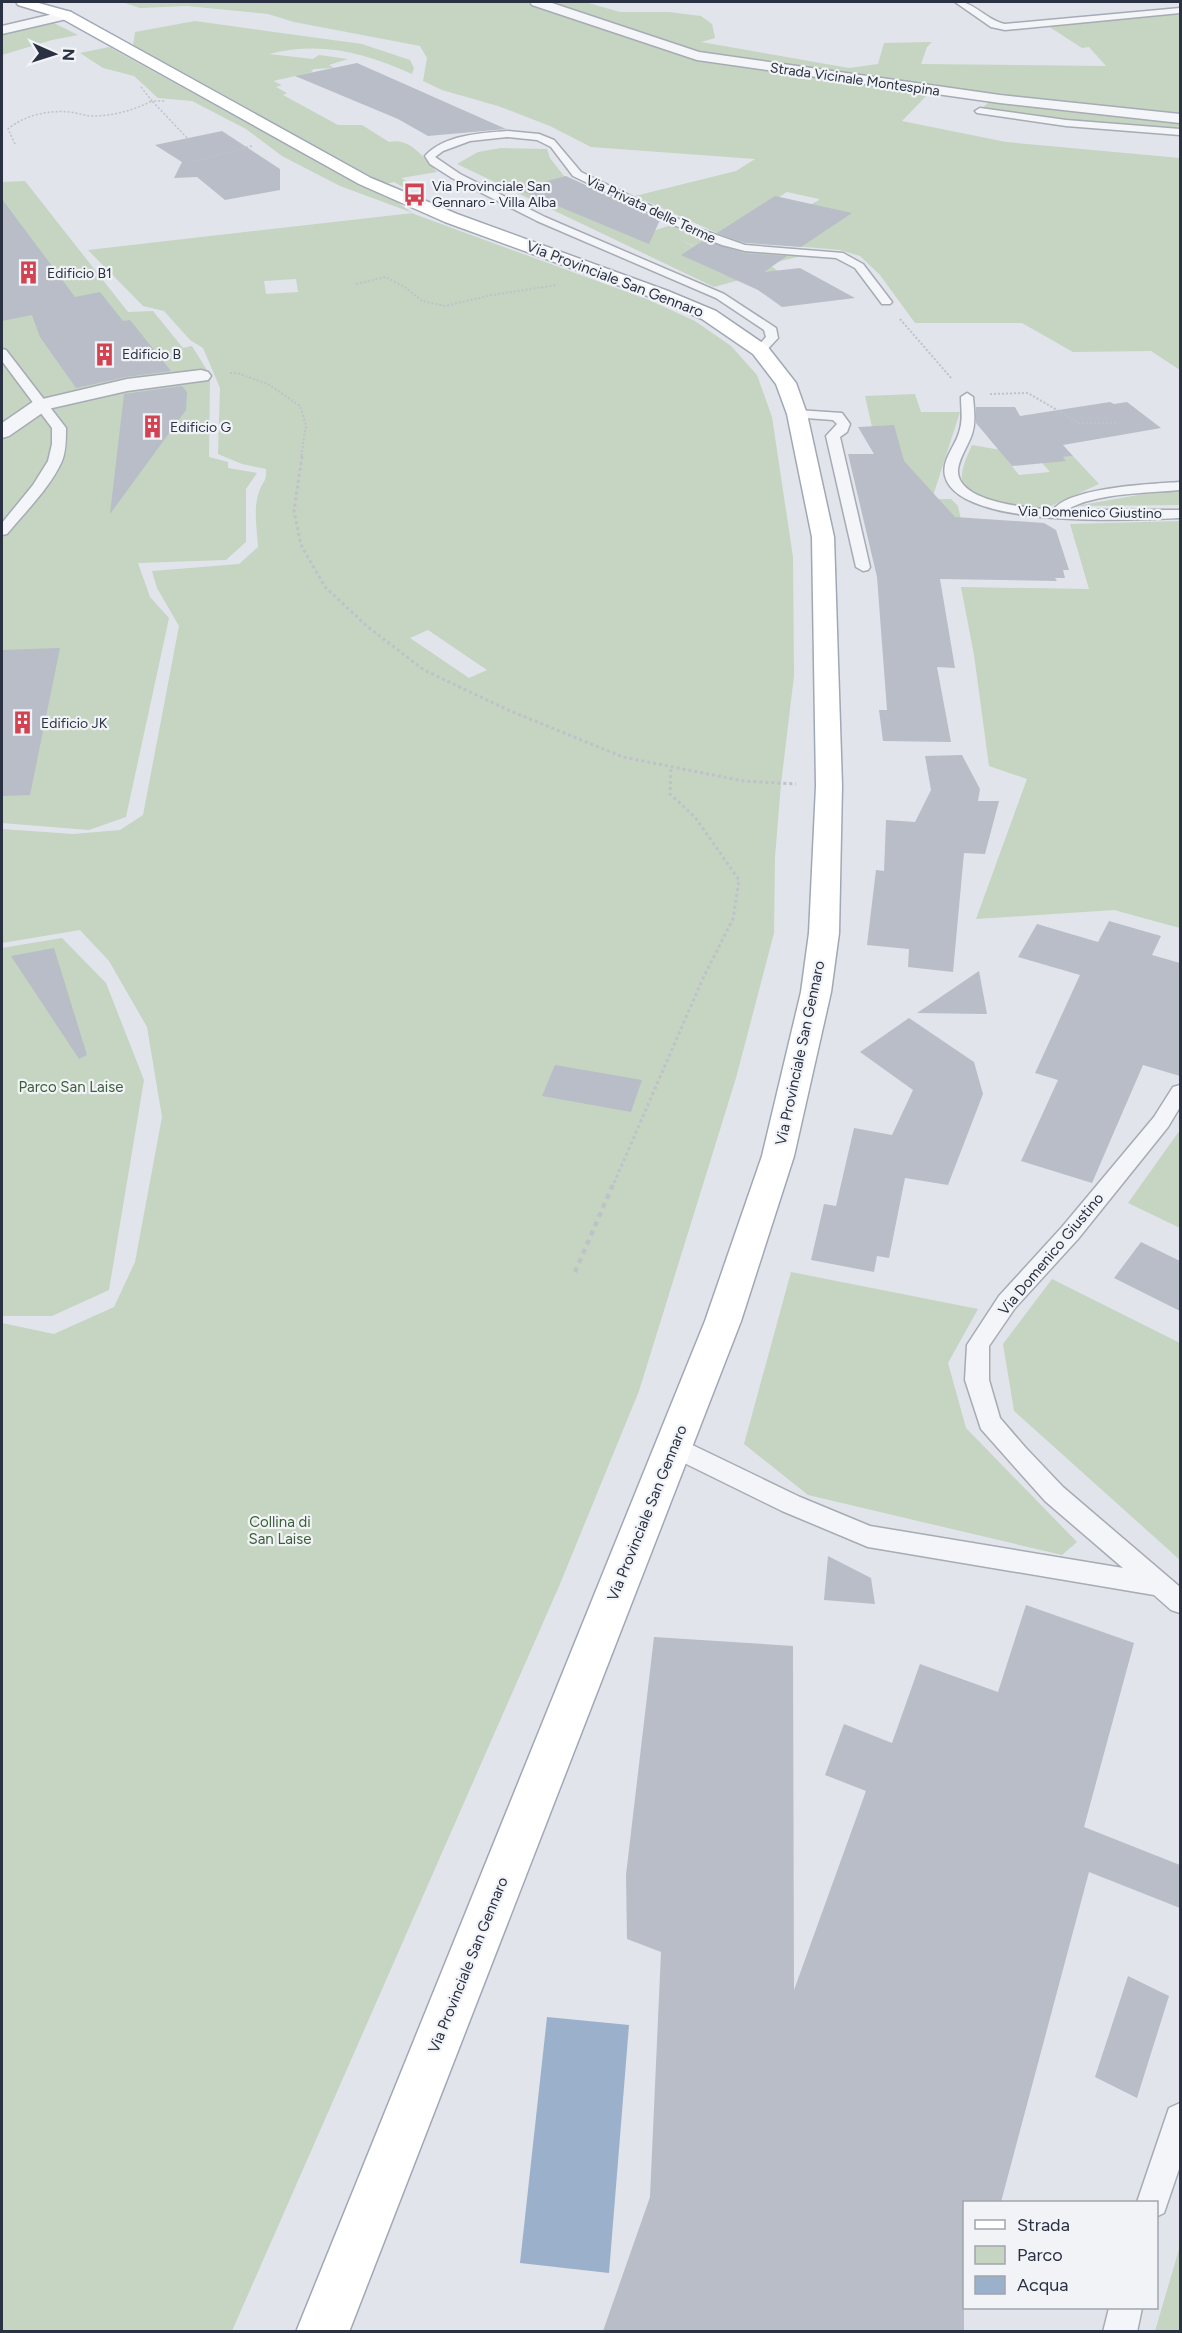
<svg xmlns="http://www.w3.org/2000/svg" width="1182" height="2333" font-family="Figtree,sans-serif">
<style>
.green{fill:#c6d4c2;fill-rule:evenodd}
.water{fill:#9bb0cb}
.building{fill:#b8bdc7}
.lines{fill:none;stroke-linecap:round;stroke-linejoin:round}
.lane-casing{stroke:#a6abb4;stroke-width:3}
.street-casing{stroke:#a6abb4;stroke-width:3}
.primary-casing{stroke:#a0a8b6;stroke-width:3}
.path-far3{stroke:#bfc2c9;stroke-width:1.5;stroke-dasharray:2 2;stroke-linecap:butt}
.path-far2{stroke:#bfc2c9;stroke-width:2;stroke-dasharray:2 2;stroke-linecap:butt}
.path-far1{stroke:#bfc2c9;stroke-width:3;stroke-dasharray:3 3;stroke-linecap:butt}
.path{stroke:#bfc2c9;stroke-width:4.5;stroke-dasharray:5 5;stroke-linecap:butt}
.lane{fill:#f4f5f8;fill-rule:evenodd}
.street{fill:#f4f5f8;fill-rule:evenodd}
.primary{fill:#fff;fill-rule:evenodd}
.labels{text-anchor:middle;stroke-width:4.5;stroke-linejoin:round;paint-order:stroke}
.far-street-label{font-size:14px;fill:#293142;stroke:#f1f3f7}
.far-poi-label{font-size:14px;fill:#293142;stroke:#f1f3f7;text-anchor:start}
.street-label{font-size:15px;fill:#293142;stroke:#f1f3f7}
.park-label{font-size:15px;fill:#3b5f36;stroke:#f1f3f7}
</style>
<rect width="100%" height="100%" fill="#e1e4ea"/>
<path class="green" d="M 122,2 L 524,2 L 698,61 L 873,84 L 928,94 L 902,121 L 1006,142 L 1180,158 L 1180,370 L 1151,351 L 1073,352 L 1022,323 L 915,323 L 880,275 L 860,256 L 840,250 L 735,241 L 635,196 L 736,171 L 755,159 L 591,147 L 550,126 L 498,106 L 442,90 L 423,81 L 427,58 L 420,46 L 294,22 L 268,14 L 187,6 L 140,8 ZM 787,192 L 819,199 L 819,200 L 812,204 L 768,204 Z
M 549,2 L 585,2 L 620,12 L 669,12 L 701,16 L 712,24 L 715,38 L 701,42 L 849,68 L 878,64 L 884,43 L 932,42 L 927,47 L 921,64 L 1106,66 L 1089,47 L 1082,48 L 1048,26 L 1171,14 L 1180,15 L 1180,117 L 989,94 L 722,58 L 673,45 Z
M 50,21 L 78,35 L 52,40 L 2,55 L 2,34 Z
M 195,21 L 362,44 L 410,60 L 414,68 L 412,74 C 364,53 322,41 269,54 L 313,59 L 319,55 L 348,59 L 329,65 L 334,68 L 314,69 L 311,71 L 313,72 L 273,81 L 282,85 L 276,87 L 287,93 L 283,95 L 338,125 L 362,125 L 389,142 C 410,137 424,158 437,172 L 401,178 L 415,186 L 405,188 L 394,182 L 385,184 L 133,46 L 135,32 Z
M 109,47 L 334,171 L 387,195 L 414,214 L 649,300 L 695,321 L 731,346 L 757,375 L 772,417 L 793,557 L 794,676 L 781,784 L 775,857 L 774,933 L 736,1078 L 639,1391 L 560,1584 L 232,2331 L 2,2331 L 2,1323 L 54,1334 L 114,1307 L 135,1262 L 162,1117 L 147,1027 L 109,961 L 80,930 L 2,943 L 2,829 L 73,834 L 120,830 L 143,815 L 179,626 L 157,588 L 152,571 L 239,564 L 258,547 C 257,530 253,508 259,492 C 263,480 267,482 266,469 L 242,464 L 218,454 L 220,388 L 203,348 L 190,340 L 164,311 L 143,306 L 88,250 L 413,213 L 340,186 L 282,156 L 246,129 L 192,101 L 158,98 L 134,76 L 103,68 L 80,53 ZM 296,279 L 298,292 L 266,294 L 264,281 ZM 428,630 L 487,670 L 469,678 L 410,638 Z
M 989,102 L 1180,122 L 1180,129 L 1063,120 L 980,110 Z
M 501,148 L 547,149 L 550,158 L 564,176 L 585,185 L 653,231 L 671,225 L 732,250 L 810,254 L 768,264 L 778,271 L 756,275 L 675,237 L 715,257 L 699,263 L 725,275 L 742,270 L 754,276 L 714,287 L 457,164 L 478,152 Z
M 25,181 L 128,312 L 153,311 L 183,348 L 192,346 L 210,375 L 209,457 L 228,462 L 228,468 L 257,473 L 246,489 L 246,542 L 226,560 L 138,563 L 150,597 L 169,618 L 126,817 L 89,830 L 2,823 L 2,182 Z
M 915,394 L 921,412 L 960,412 L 932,499 L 951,499 L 958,506 L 965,538 L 942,537 L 932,499 L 909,467 L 879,438 L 872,427 L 865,396 Z
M 972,445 L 1065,461 L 1063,457 L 1073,456 L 1099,484 L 1047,508 L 999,506 L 964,489 C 958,473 966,459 972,445 ZM 1003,455 L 1037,457 L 1050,472 L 1019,475 Z
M 1180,490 L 1180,505 L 1076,506 L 1144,494 Z
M 1180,521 L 1180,928 L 1114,910 L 976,919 L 1027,779 L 989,766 L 974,655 L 961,587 L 1089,589 L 1070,524 Z
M 62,938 L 106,983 L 144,1080 L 109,1290 L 52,1316 L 2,1316 L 2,948 Z
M 1180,1130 L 1180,1228 L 1128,1203 Z
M 791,1272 L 978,1309 L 948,1363 L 966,1428 L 1077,1542 L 1062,1555 L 808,1495 L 744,1444 Z
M 1052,1279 L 1180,1343 L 1180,1560 L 1014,1411 L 1003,1344 Z
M 1180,2246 L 1180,2331 L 1155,2331 Z"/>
<path class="water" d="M 547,2017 L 629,2025 L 609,2273 L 520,2263 Z"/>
<path class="building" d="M 357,63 L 506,129 L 428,136 L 398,119 L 295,76 Z
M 222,131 L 280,169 L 280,190 L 225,200 L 197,177 L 174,178 L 182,162 L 155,145 Z
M 566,176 L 660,220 L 649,244 L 517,189 Z
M 775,196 L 852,213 L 801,247 L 745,243 L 717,233 Z
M 2,199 L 75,297 L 100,292 L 123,321 L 130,320 L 171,371 L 126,377 L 76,388 L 40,337 L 32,315 L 2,321 Z
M 704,240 L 744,253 L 787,256 L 764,272 L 800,268 L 855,298 L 782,307 L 758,290 L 681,255 Z
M 182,386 L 187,392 L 186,410 L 110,514 L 124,394 Z
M 1110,402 L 1114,404 L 1127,402 L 1161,428 L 1063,445 L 1073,456 L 1063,457 L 1066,461 L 1012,466 L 976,423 L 976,407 L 1015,407 L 1020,416 Z
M 894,425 L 904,461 L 955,517 L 1044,523 L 1056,530 L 1069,570 L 1063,570 L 1065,578 L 1055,578 L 1057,581 L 940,579 L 955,668 L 937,667 L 951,742 L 883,741 L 879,710 L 887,710 L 877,577 L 848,454 L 874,454 L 858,427 Z
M 60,648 L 30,795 L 2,796 L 2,650 Z
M 962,755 L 980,789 L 978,801 L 999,801 L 985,854 L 964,853 L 953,972 L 908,967 L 909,949 L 867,945 L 876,870 L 884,871 L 886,820 L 915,822 L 931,790 L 925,756 Z
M 1109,921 L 1161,936 L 1152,955 L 1180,963 L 1180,1076 L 1143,1065 L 1092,1183 L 1021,1161 L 1058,1080 L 1035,1073 L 1080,975 L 1018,957 L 1037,924 L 1098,942 Z
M 54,948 L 87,1055 L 79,1059 L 11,956 Z
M 979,971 L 987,1014 L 917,1013 Z
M 909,1018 L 974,1062 L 983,1094 L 948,1185 L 905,1178 L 889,1258 L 877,1256 L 874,1272 L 811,1260 L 824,1204 L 836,1206 L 854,1128 L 892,1135 L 913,1090 L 860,1052 Z
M 555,1065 L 642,1080 L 631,1112 L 542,1096 Z
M 1141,1242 L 1180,1261 L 1180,1311 L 1114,1278 Z
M 828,1556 L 871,1578 L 875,1604 L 824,1600 Z
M 1026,1605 L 1134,1643 L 1084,1827 L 1180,1865 L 1180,1908 L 1089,1872 L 1001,2202 L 964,2202 L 964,2331 L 603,2331 L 650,2197 L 661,1952 L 627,1939 L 626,1875 L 654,1637 L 793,1646 L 794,1990 L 866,1791 L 825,1775 L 844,1724 L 892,1743 L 920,1664 L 998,1692 Z
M 1128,1976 L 1169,1996 L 1137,2098 L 1095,2077 Z"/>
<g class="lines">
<defs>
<path id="lane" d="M 955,2 C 973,0 987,21 1005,24 L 1180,8 L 1180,13 L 1005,30 L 991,27 Z
M 980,108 L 1066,120 L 1180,129 L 1180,135 L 1066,126 L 977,113 L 975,111 Z
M 507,131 L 539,134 L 554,140 L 581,172 L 697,228 L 745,245 L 843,253 L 863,264 L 892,302 L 890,304 L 882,304 L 855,268 L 836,258 L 745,251 L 722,245 L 689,232 L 573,176 L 551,147 L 537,140 L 507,137 L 470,141 L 443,151 L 435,157 L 460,174 L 545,217 L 724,294 L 776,328 L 778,338 L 764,353 L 756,353 L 754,350 L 766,337 L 764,330 L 716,298 L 537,221 L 452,178 L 430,164 L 425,156 C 444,135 480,133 507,131 Z
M 2,349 L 6,350 L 66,428 C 66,439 66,451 62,461 C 50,488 25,512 7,534 L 2,535 L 2,523 L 33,485 L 48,461 L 52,444 L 52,428 L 2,361 Z
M 967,393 L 973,397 C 974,409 976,422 972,434 C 968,446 960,456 958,469 C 955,503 1031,508 1053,510 C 1070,487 1152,484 1180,482 L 1180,490 C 1150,493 1092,493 1067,510 L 1180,510 L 1180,518 C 1137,520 958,529 945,476 C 941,459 957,445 960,429 C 963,419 961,408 961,397 Z
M 797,410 L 842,413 L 850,424 L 847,432 L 840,437 L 870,567 L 868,570 L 863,571 L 856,567 L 826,436 L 837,424 L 833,420 L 792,417 L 791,414 L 792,411 Z
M 1180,1085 L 1180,1107 L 1168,1127 L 1078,1239 L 1015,1308 L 989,1346 L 989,1380 L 1000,1418 L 1025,1447 L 1063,1487 L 1180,1587 L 1180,1613 L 1171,1610 L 1154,1595 L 868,1547 L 782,1511 L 666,1454 L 662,1447 L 666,1440 L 674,1437 L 682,1440 L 800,1497 L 870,1526 L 1123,1568 L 1045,1501 L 981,1429 L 965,1380 L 967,1345 L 999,1296 L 1062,1227 L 1154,1117 L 1173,1087 Z
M 1180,2103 L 1180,2166 L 1164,2213 L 1156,2217 L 1156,2202 L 1137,2202 L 1169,2108 Z
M 1109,2308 L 1142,2308 L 1137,2332 L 1103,2332 Z"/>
<path id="street" d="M 530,2 L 549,2 L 699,52 L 1000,95 L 1180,114 L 1180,123 L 1000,103 L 697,60 L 532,5 Z
M 66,11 L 71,12 L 73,15 L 71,18 L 2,34 L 2,26 Z
M 201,370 L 208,372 L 211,376 L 208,380 L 127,391 L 48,409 L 9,436 L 2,438 L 2,423 L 34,401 L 127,379 Z"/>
<path id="primary" d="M 16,2 L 35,2 L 71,12 L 371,178 L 457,214 L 668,291 L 716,311 L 767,346 L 796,383 L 807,414 L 834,537 L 842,786 L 839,933 L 831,992 L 794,1156 L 741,1321 L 349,2332 L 296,2332 L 705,1321 L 762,1156 L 801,992 L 809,933 L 816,786 L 812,537 L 787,414 L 776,384 L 753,354 L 702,319 L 656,299 L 445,222 L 359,184 L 61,18 L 18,5 Z"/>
</defs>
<use href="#lane" class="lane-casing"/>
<use href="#street" class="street-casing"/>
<use href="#primary" class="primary-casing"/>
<path class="path-far3" d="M 141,87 L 152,101 L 166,101
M 15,144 L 8,129 C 25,115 48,110 70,112 C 78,113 85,116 93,116 C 114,116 134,110 152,101 L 191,142
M 192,162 L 252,146"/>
<path class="path-far2" d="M 356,284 L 386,277 L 406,288 L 422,301 L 445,306 L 492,295 L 557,285
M 900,319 L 952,379
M 230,373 L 237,373 L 268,384 L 300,406 L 306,425 L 301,458
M 990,394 L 1028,393 L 1079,423 L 1116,423"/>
<path class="path-far1" d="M 302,456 L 294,511 L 301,545 L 325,587 L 368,627 L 424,670 L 508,710 L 623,757 L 743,781 L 796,784
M 614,1183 L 704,976 L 733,919 L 739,880 L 695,817 L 670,794 L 671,767"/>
<path class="path" d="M 575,1272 L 614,1182"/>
<use href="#lane" class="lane"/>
<use href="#street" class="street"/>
<use href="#primary" class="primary"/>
</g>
<defs>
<symbol id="bus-bare" viewBox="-9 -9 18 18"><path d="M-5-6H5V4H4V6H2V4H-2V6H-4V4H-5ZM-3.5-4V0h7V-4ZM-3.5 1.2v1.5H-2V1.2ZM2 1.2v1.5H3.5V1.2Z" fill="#d24352" stroke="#f1f3f7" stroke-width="2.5" paint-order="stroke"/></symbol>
<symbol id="building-bare" viewBox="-9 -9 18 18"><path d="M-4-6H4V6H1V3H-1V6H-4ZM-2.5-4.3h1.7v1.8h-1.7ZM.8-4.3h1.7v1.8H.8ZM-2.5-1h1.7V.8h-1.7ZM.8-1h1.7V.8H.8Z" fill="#d24352" stroke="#f1f3f7" stroke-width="2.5" paint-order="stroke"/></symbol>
</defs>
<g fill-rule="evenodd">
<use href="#bus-bare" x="398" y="178" width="33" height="33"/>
<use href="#building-bare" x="12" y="256" width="33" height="33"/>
<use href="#building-bare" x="88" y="338" width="33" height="33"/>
<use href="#building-bare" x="136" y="410" width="33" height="33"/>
<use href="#building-bare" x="6" y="706" width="33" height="33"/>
</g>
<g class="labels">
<g class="far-street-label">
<text transform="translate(855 79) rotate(8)" y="5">Strada Vicinale Montespina</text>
<text transform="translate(651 209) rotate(25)" y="5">Via Privata delle Terme</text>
<text transform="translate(1090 512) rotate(1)" y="5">Via Domenico Giustino</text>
</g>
<g class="far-poi-label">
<text x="432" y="191">Via Provinciale San<tspan x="432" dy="16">Gennaro - Villa Alba</tspan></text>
<text x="47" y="278">Edificio B1</text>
<text x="122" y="359">Edificio B</text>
<text x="170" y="432">Edificio G</text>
<text x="41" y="728">Edificio JK</text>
</g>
<g class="street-label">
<text transform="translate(615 279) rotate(21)" y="5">Via Provinciale San Gennaro</text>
<text transform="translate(800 1053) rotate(-78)" y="5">Via Provinciale San Gennaro</text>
<text transform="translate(1051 1254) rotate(-50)" y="5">Via Domenico Giustino</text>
<text transform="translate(647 1513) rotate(-68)" y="5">Via Provinciale San Gennaro</text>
<text transform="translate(468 1965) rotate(-68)" y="5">Via Provinciale San Gennaro</text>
</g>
<g class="park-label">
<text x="71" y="1092">Parco San Laise</text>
<text x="280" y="1527">Collina di<tspan x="280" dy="17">San Laise</tspan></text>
</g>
</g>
<rect width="1182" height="2333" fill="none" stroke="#293142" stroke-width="6"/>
<rect x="963" y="2201" width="195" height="108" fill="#f1f3f7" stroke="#a1a5af" stroke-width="1.5"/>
<rect x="975" y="2220" width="30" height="9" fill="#ffffff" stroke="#a1a5af" stroke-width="1.5"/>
<text x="1017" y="2231" font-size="18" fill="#293142">Strada</text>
<rect x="975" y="2246" width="30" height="18" fill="#c6d4c2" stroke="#a1a5af" stroke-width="1.5"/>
<text x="1017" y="2261" font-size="18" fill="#293142">Parco</text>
<rect x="975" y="2276" width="30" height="18" fill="#9bb0cb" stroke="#a1a5af" stroke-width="1.5"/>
<text x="1017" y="2291" font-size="18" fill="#293142">Acqua</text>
<g transform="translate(54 54) rotate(93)" stroke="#f1f3f7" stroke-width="4.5" paint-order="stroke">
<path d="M0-4.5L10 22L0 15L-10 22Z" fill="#293142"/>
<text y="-9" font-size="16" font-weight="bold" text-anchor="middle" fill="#293142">N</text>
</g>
</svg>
